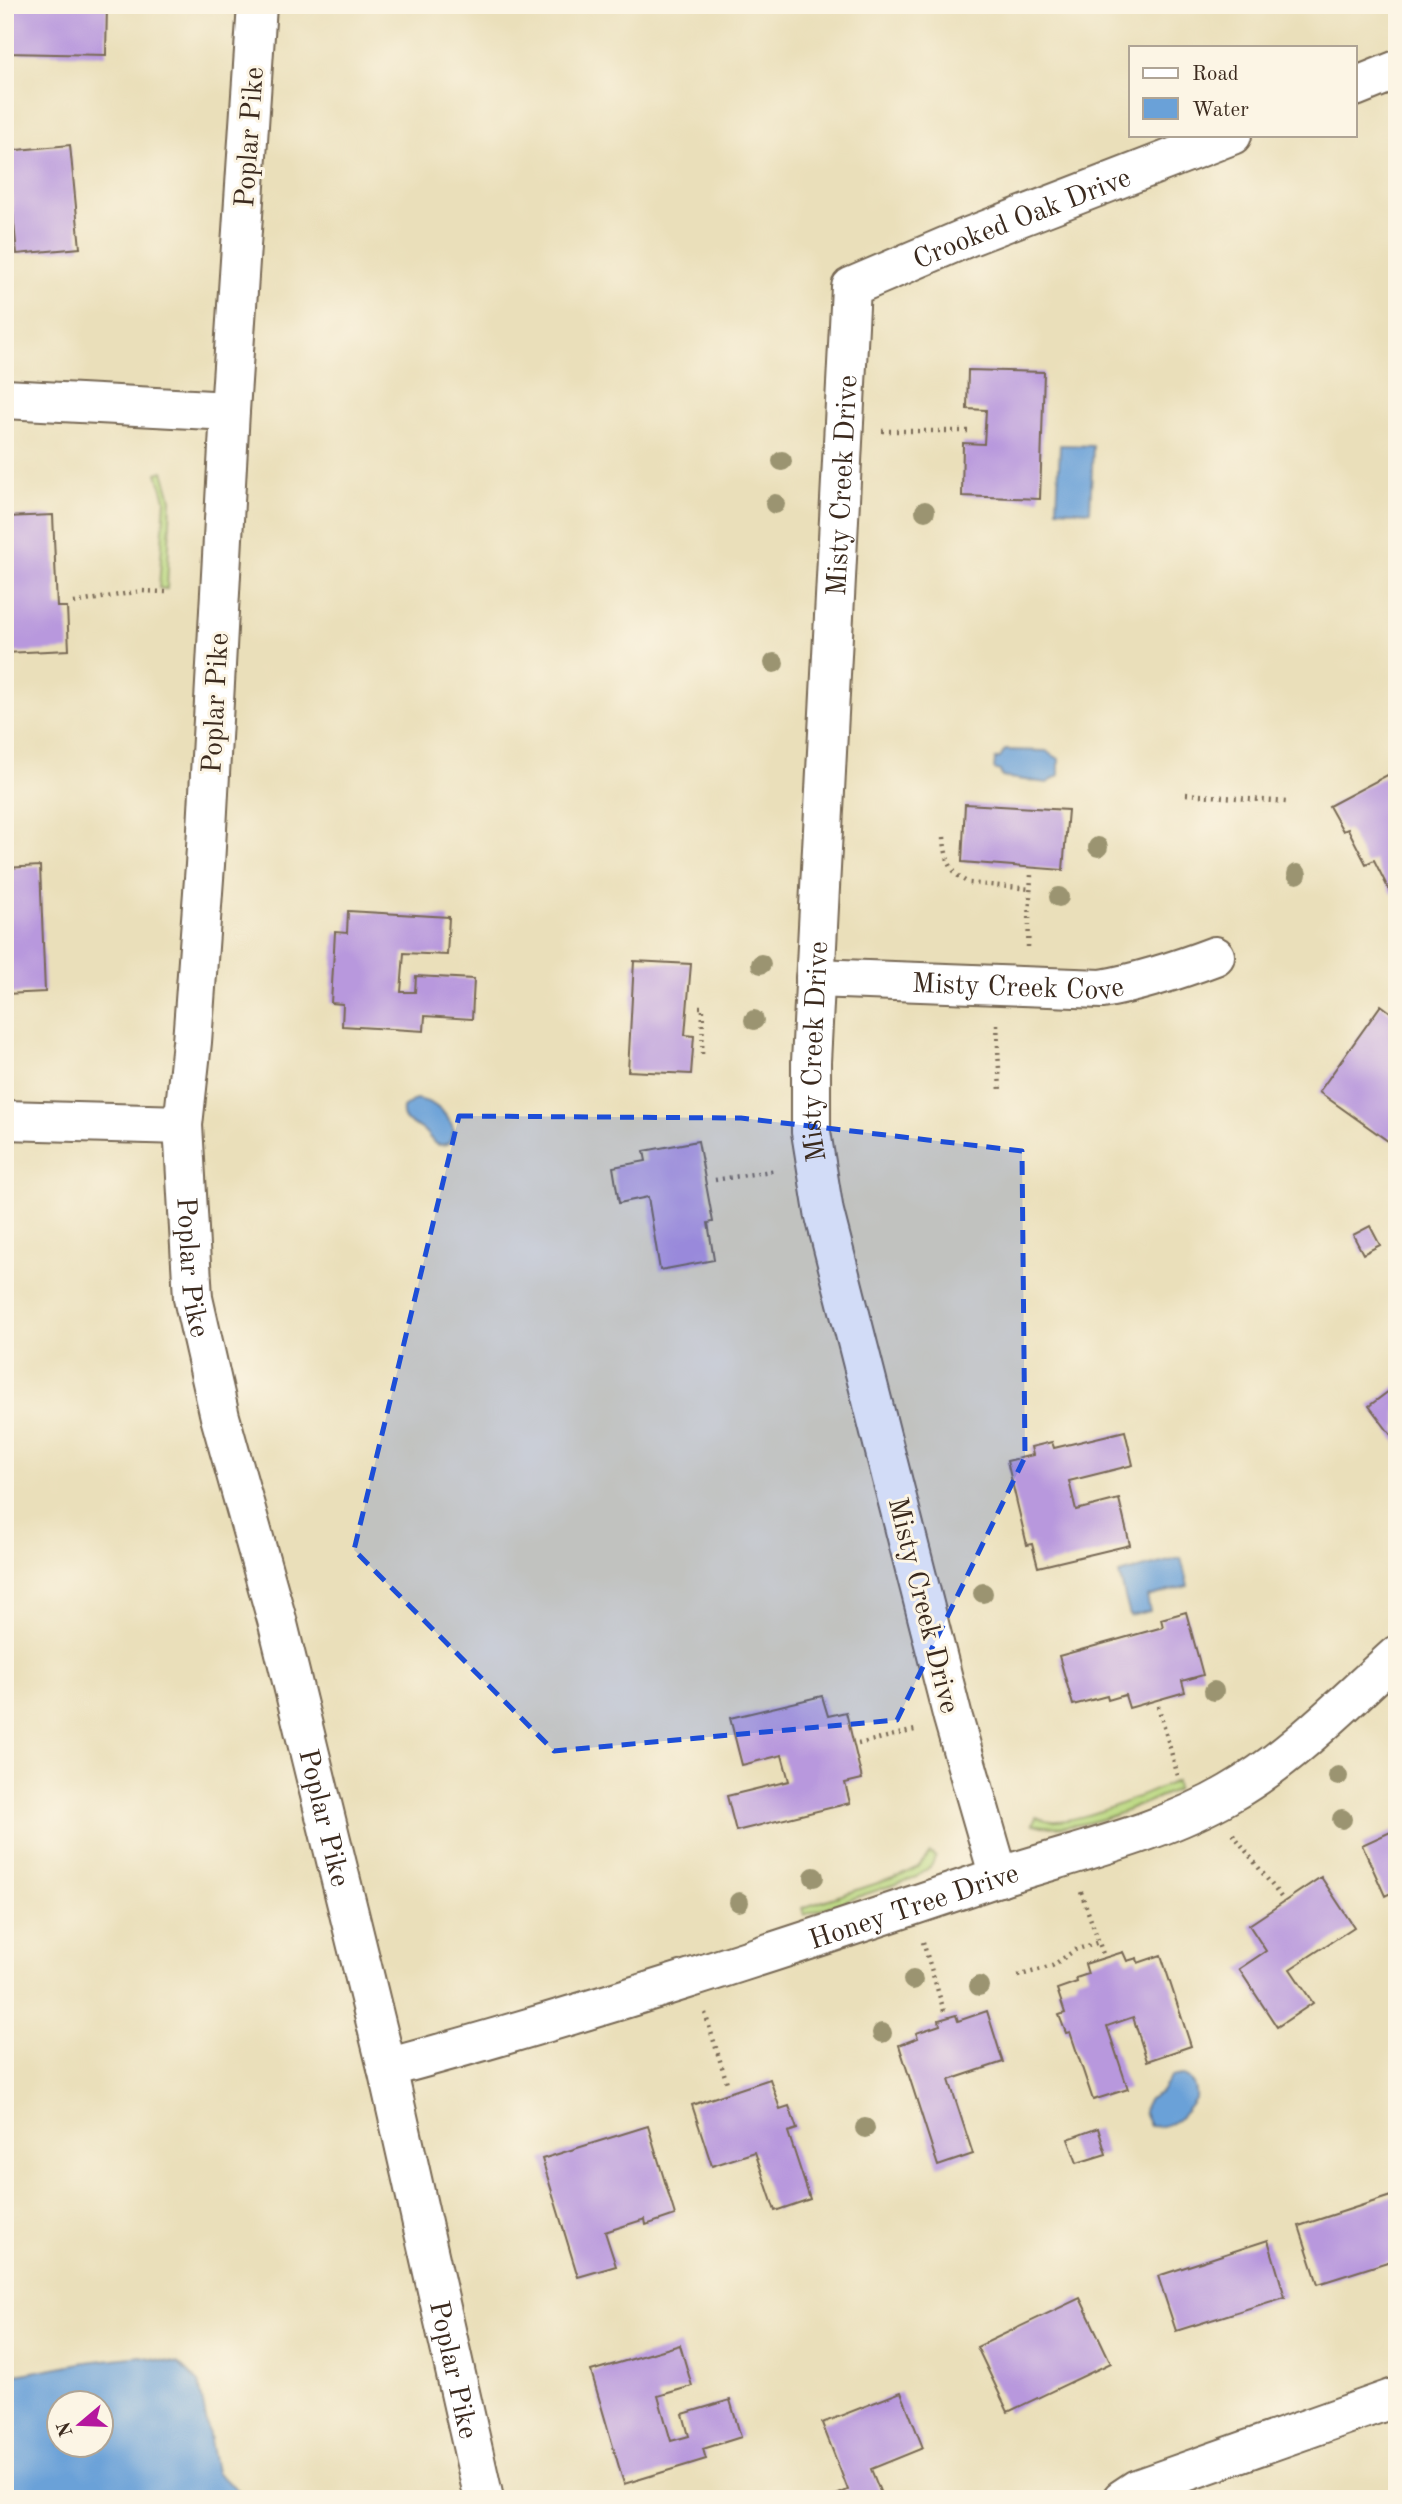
<svg xmlns="http://www.w3.org/2000/svg" width="1402" height="2504" font-family="'Old Standard TT',serif">
<style>
.green{fill:#b9d87f;stroke:#7a814e;stroke-width:2}
.water{fill:#6aa1d8;stroke:#52667b;stroke-width:2;fill-rule:evenodd}
.building{fill:#b898dd}
.lines{fill:none;stroke-linecap:round;stroke-linejoin:round}
.minor-casing{stroke:#786955;stroke-width:42}
.major-casing{stroke:#786955;stroke-width:42}
.path{stroke:#786955;stroke-width:4.5;stroke-dasharray:2 5;stroke-linecap:butt}
.minor{stroke:#fff;stroke-width:38}
.major{stroke:#fff;stroke-width:38}
.tree{fill:#9b9471}
.marked{fill:#1d4ed8;fill-opacity:0.2;stroke:#1d4ed8;stroke-width:5;stroke-dasharray:14 9;stroke-linejoin:round}
.labels{text-anchor:middle;stroke-width:6;stroke-linejoin:round;paint-order:stroke}
.street-label{font-size:28px;fill:#3b2a1e;stroke:#fcf5e5}
</style>
<rect width="100%" height="100%" fill="#fcf5e5"/>
<filter id="ink" filterUnits="userSpaceOnUse"><feTurbulence type="fractalNoise" baseFrequency=".0143" numOctaves="2"/><feDisplacementMap in="SourceGraphic" scale="14" xChannelSelector="R" yChannelSelector="G"/><feConvolveMatrix kernelMatrix="1 2 1 2 8 2 1 2 1" color-interpolation-filters="sRGB"/></filter>
<filter id="wash" filterUnits="userSpaceOnUse"><feTurbulence type="fractalNoise" baseFrequency=".00686" numOctaves="4" result="noise"/><feDisplacementMap in="SourceGraphic" scale="28" xChannelSelector="R" yChannelSelector="G"/><feGaussianBlur stdDeviation="1.57" result="paint"/><feColorMatrix in="noise" values="0 0 0 0 0 0 0 0 0 0 0 0 0 0 0 0 0 1.4 0 .05"/><feComposite in="paint" operator="in"/></filter>
<g filter="url(#wash)">
<rect width="100%" height="100%" fill="#eadfba"/>
<path class="green" d="M 163,471 L 171,499 L 167,589 L 159,588 L 165,499 L 157,473 Z
M 1176,1781 L 1177,1789 C 1137,1807 1077,1836 1033,1824 L 1036,1817 C 1043,1819 1049,1822 1057,1821 C 1090,1819 1145,1794 1176,1781 Z
M 930,1853 L 936,1857 L 931,1866 L 916,1877 L 804,1915 L 802,1908 L 902,1875 L 918,1867 Z"/>
<path class="water" d="M 1060,445 L 1093,446 L 1090,511 L 1057,509 Z
M 1005,750 L 1046,751 L 1059,759 L 1059,775 L 1047,783 L 1002,777 L 1000,771 L 994,769 L 995,759 L 1000,758 Z
M 415,1099 C 433,1100 448,1114 454,1130 L 449,1143 C 433,1149 433,1139 423,1130 C 413,1122 401,1125 403,1108 Z
M 1181,1558 L 1188,1586 L 1147,1597 L 1150,1611 L 1130,1616 L 1119,1574 Z
M 1182,2075 C 1192,2079 1196,2088 1195,2099 C 1184,2116 1172,2129 1150,2126 L 1144,2113 L 1145,2105 L 1149,2099 L 1160,2093 L 1171,2077 Z
M 141,2356 L 179,2364 L 199,2383 L 216,2472 L 249,2499 L 5,2499 L 5,2377 L 86,2362 ZM 102,2402 L 102,2444 L 60,2444 L 60,2402 Z"/>
<g id="blocks">
<path class="building" d="M 5,5 L 107,5 L 106,55 L 5,53 Z
M 70,145 L 80,248 L 17,254 L 7,151 Z
M 968,370 L 1044,372 L 1040,499 L 962,496 L 963,443 L 984,444 L 986,410 L 967,409 Z
M 53,515 L 57,607 L 67,607 L 69,650 L 5,653 L 5,517 Z
M 1393,772 L 1397,780 L 1397,891 L 1391,894 L 1374,860 L 1366,864 L 1348,829 L 1343,831 L 1329,806 Z
M 965,804 L 1068,810 L 1063,870 L 962,862 Z
M 40,866 L 45,992 L 5,994 L 5,868 Z
M 348,911 L 449,917 L 447,955 L 404,953 L 401,992 L 415,992 L 416,976 L 474,979 L 472,1019 L 425,1016 L 424,1031 L 342,1026 L 343,1004 L 331,1003 L 335,932 L 347,933 Z
M 634,961 L 691,964 L 685,1035 L 694,1036 L 691,1074 L 628,1071 Z
M 1381,1005 L 1397,1017 L 1397,1128 L 1388,1141 L 1319,1092 Z
M 698,1141 L 713,1222 L 708,1223 L 714,1260 L 660,1270 L 648,1197 L 619,1203 L 613,1167 L 646,1161 L 644,1151 Z
M 1370,1226 L 1380,1245 L 1363,1254 L 1353,1235 Z
M 1397,1385 L 1397,1443 L 1369,1406 Z
M 1125,1431 L 1133,1465 L 1069,1481 L 1076,1510 L 1119,1499 L 1130,1545 L 1038,1567 L 1032,1544 L 1027,1545 L 1007,1461 L 1033,1455 L 1031,1447 L 1052,1442 L 1054,1448 Z
M 1186,1612 L 1203,1675 L 1182,1681 L 1185,1692 L 1129,1708 L 1125,1695 L 1108,1700 L 1107,1696 L 1073,1705 L 1059,1656 L 1163,1627 L 1161,1619 Z
M 822,1696 L 828,1716 L 846,1712 L 862,1779 L 845,1783 L 850,1803 L 736,1831 L 727,1796 L 789,1781 L 782,1755 L 742,1765 L 730,1718 Z
M 1397,1829 L 1397,1890 L 1385,1896 L 1362,1845 Z
M 1321,1877 L 1354,1927 L 1290,1969 L 1313,2003 L 1277,2027 L 1239,1969 L 1266,1951 L 1249,1925 Z
M 1123,1952 L 1127,1961 L 1137,1958 L 1138,1963 L 1161,1955 L 1191,2046 L 1147,2061 L 1133,2017 L 1107,2026 L 1128,2089 L 1093,2100 L 1070,2032 L 1066,2033 L 1059,2015 L 1065,2013 L 1057,1989 L 1077,1982 L 1076,1978 L 1088,1974 L 1085,1964 Z
M 987,2011 L 1003,2062 L 949,2080 L 973,2154 L 938,2166 L 899,2045 L 918,2038 L 916,2033 L 940,2025 L 939,2020 L 956,2015 L 958,2021 Z
M 770,2079 L 780,2109 L 789,2106 L 797,2129 L 788,2132 L 810,2199 L 775,2211 L 755,2152 L 712,2166 L 692,2105 Z
M 648,2126 L 675,2215 L 646,2225 L 645,2219 L 605,2232 L 616,2266 L 578,2277 L 542,2159 Z
M 1098,2128 L 1106,2154 L 1077,2163 L 1068,2139 Z
M 1397,2194 L 1397,2259 L 1318,2284 L 1299,2226 Z
M 1268,2240 L 1285,2297 L 1176,2331 L 1158,2276 Z
M 1080,2298 L 1111,2363 L 1008,2412 L 977,2347 Z
M 680,2345 L 692,2386 L 658,2396 L 671,2441 L 689,2436 L 683,2414 L 730,2400 L 741,2437 L 703,2449 L 706,2459 L 624,2484 L 591,2371 Z
M 901,2392 L 923,2448 L 871,2469 L 883,2499 L 837,2499 L 836,2495 L 848,2490 L 822,2423 Z"/>
</g>
</g>
<g filter="url(#ink)">
<use href="#blocks" fill-opacity="0" stroke="#786955" stroke-width="2"/>
<g class="lines">
<defs>
<g id="minor">
<path d="M 1355,87 L 1397,70"/>
<path d="M 5,399 L 230,411"/>
<path id="s1" d="M 815,978 L 1102,989 C 1141,982 1178,970 1215,956"/>
<path d="M 5,1120 L 183,1125"/>
<path id="s2" d="M 999,1877 L 953,1718 L 824,1212 L 811,1132 L 811,1062 L 851,287 L 968,237 L 1232,135"/>
<path id="s3" d="M 387,2068 C 587,2014 784,1949 980,1883 C 1062,1855 1155,1837 1230,1793 C 1290,1759 1346,1701 1397,1655"/>
<path d="M 1122,2499 L 1137,2489 L 1397,2397"/>
</g>
<g id="major">
<path id="s4" d="M 257,5 L 230,411 L 205,865 L 192,1042 L 183,1125 L 193,1298 L 220,1417 L 277,1620 L 387,2068 L 484,2499"/>
</g>
</defs>
<use href="#minor" class="minor-casing"/>
<use href="#major" class="major-casing"/>
<path class="path" d="M 882,431 L 969,431
M 74,603 L 141,591 L 166,592
M 1186,794 L 1287,802
M 944,837 C 945,857 950,874 969,883 L 1030,889
M 1028,947 L 1031,874
M 699,1007 L 703,1007 L 702,1056
M 997,1024 L 1000,1093
M 715,1180 L 777,1170
M 1158,1706 L 1178,1776
M 858,1744 L 915,1730
M 1233,1834 L 1281,1897
M 1081,1892 L 1103,1954
M 923,1942 L 944,2011
M 1018,1976 L 1052,1966 L 1075,1950 L 1099,1942
M 705,2013 L 728,2086"/>
<use href="#minor" class="minor"/>
<use href="#major" class="major"/>
</g>
<g class="tree">
<circle cx="782" cy="461" r="10"/>
<circle cx="775" cy="504" r="10"/>
<circle cx="925" cy="511" r="10"/>
<circle cx="774" cy="663" r="10"/>
<circle cx="1098" cy="847" r="10"/>
<circle cx="1297" cy="874" r="10"/>
<circle cx="1059" cy="897" r="10"/>
<circle cx="761" cy="964" r="10"/>
<circle cx="754" cy="1020" r="10"/>
<circle cx="983" cy="1593" r="10"/>
<circle cx="1214" cy="1691" r="10"/>
<circle cx="1338" cy="1776" r="10"/>
<circle cx="1342" cy="1819" r="10"/>
<circle cx="814" cy="1877" r="10"/>
<circle cx="739" cy="1902" r="10"/>
<circle cx="913" cy="1980" r="10"/>
<circle cx="979" cy="1986" r="10"/>
<circle cx="882" cy="2033" r="10"/>
<circle cx="865" cy="2128" r="10"/>
</g>
</g>
<path class="marked" d="M 459,1116 L 741,1118 L 1022,1151 L 1025,1457 L 897,1720 L 554,1751 L 354,1550 Z"/>
<g class="labels">
<g class="street-label">
<text transform="translate(248 137) rotate(-86)" y="10">Poplar Pike</text>
<text dy="10" stroke="none"><textPath href="#s2" startOffset="1799">Crooked Oak Drive</textPath></text>
<text dy="10" stroke="none"><textPath href="#s2" startOffset="1416">Misty Creek Drive</textPath></text>
<text transform="translate(214 703) rotate(-87)" y="10">Poplar Pike</text>
<text dy="10" stroke="none"><textPath href="#s1" startOffset="203">Misty Creek Cove</textPath></text>
<text dy="10" stroke="none"><textPath href="#s2" startOffset="849">Misty Creek Drive</textPath></text>
<text dy="10" stroke="none"><textPath href="#s4" startOffset="1265">Poplar Pike</textPath></text>
<text transform="translate(925 1605) rotate(76)" y="10">Misty Creek Drive</text>
<text dy="10" stroke="none"><textPath href="#s4" startOffset="1832">Poplar Pike</textPath></text>
<text dy="10" stroke="none"><textPath href="#s3" startOffset="551">Honey Tree Drive</textPath></text>
<text dy="10" stroke="none"><textPath href="#s4" startOffset="2399">Poplar Pike</textPath></text>
</g>
</g>
<rect width="1402" height="2504" fill="none" stroke="#fcf5e5" stroke-width="28"/>
<rect x="1129" y="46" width="228" height="91" fill="#fcf5e5" stroke="#afa495" stroke-width="2"/>
<rect x="1143" y="68" width="35" height="10" fill="#ffffff" stroke="#afa495" stroke-width="2"/>
<text x="1192" y="80" font-size="21" fill="#3b2a1e">Road</text>
<rect x="1143" y="98" width="35" height="21" fill="#6aa1d8" stroke="#afa495" stroke-width="2"/>
<text x="1192" y="116" font-size="21" fill="#3b2a1e">Water</text>
<g transform="translate(80 2424) rotate(251)"><circle r="33" fill="#fcf5e5" stroke="#afa495" stroke-width="2"/>
<path d="M0-5L12 26L0 18L-12 26Z" fill="#b5179e"/>
<text y="-10" font-size="19" font-weight="bold" text-anchor="middle" fill="#3b2a1e">N</text>
</g>
</svg>
